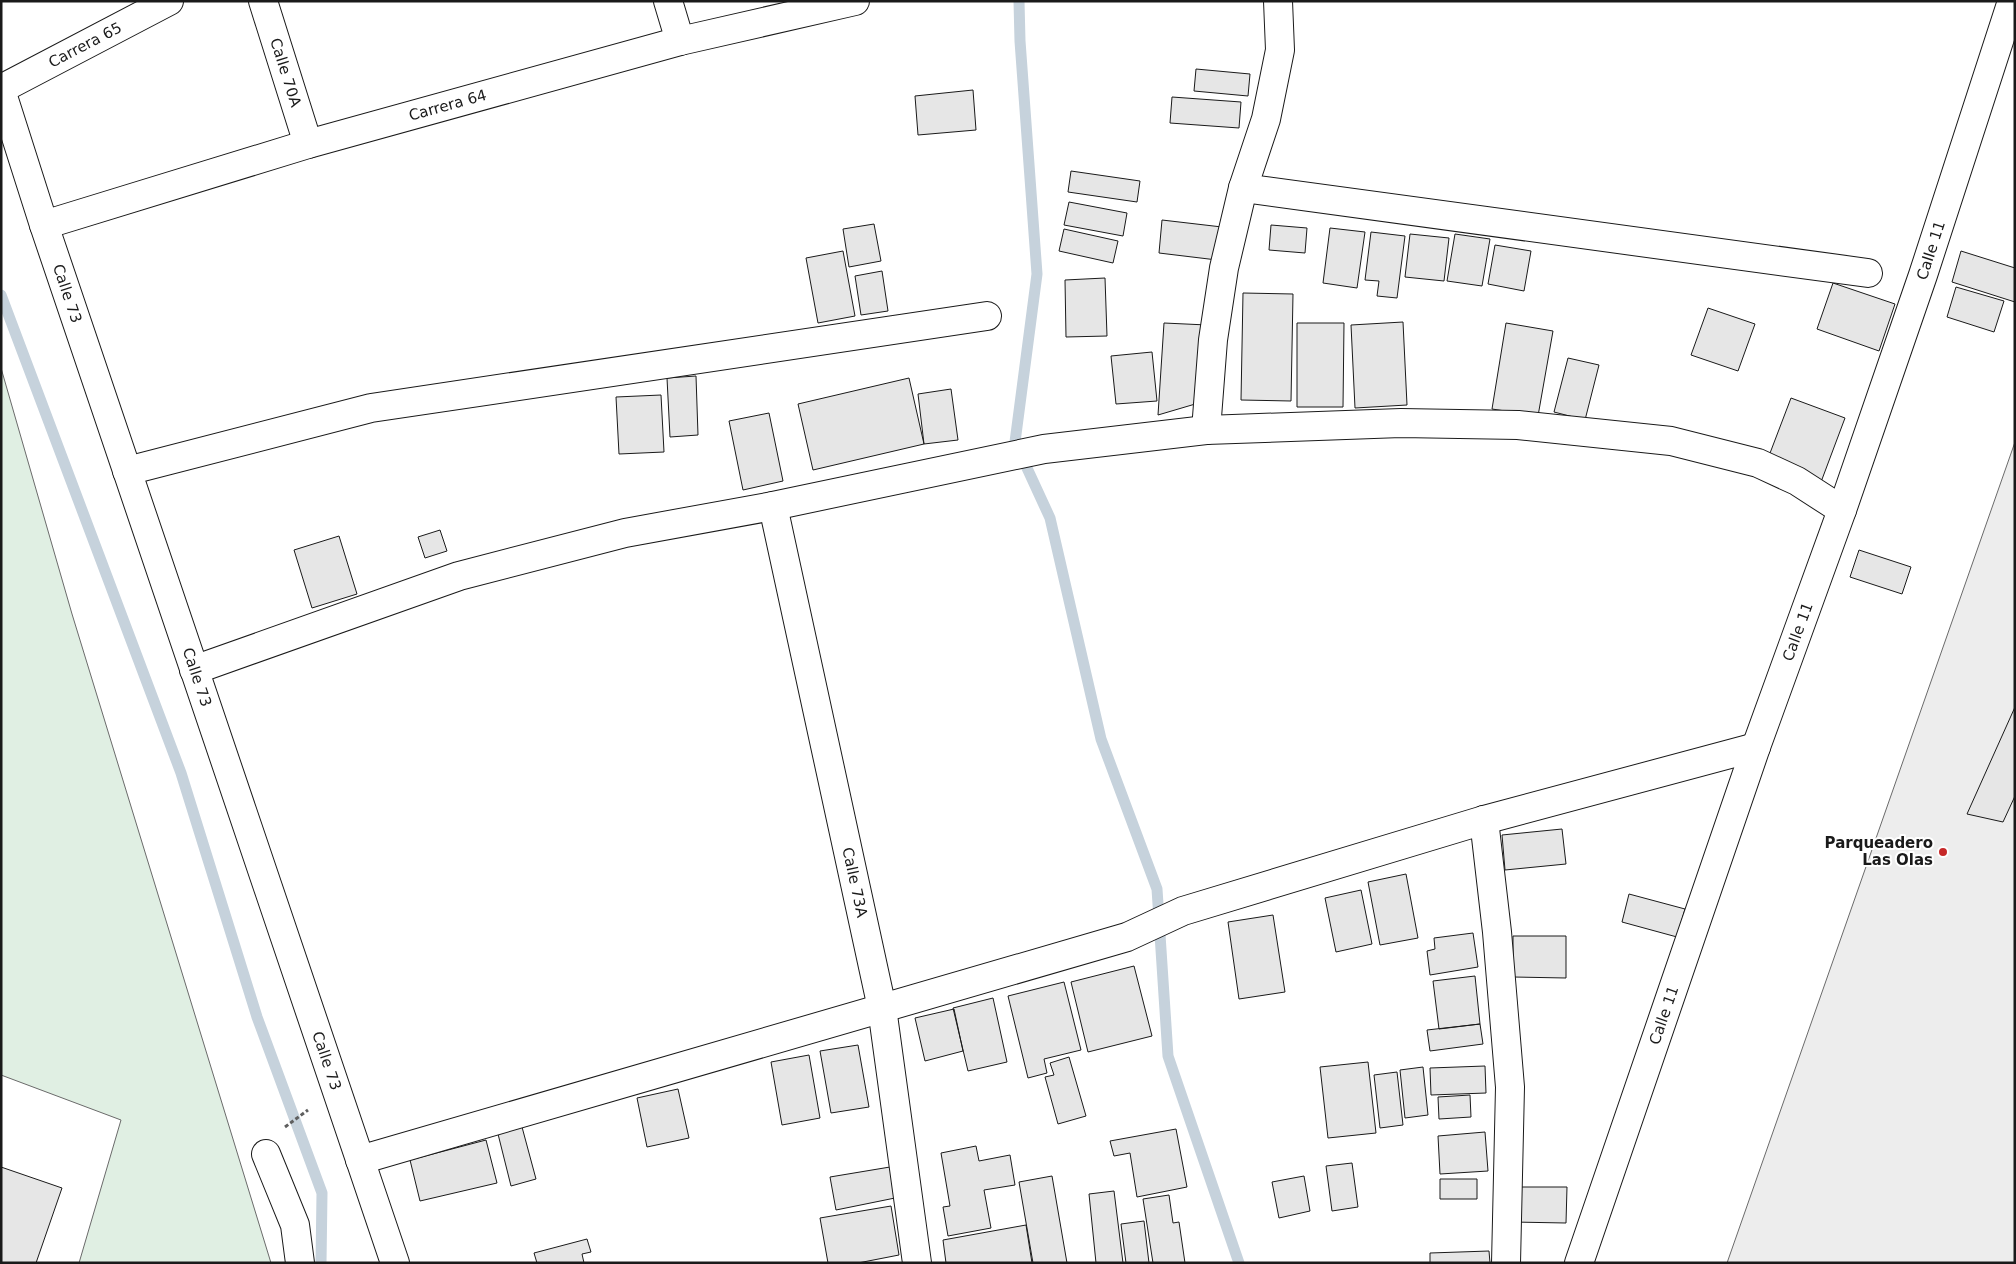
<svg xmlns="http://www.w3.org/2000/svg" width="2016" height="1264" font-family="'DejaVu Sans',sans-serif">
<style>
.green{fill:#e0efe3;stroke:#6a6a6a}
.parking{fill:#ededed;stroke:#6a6a6a}
.lines{fill:none;stroke-linecap:round;stroke-linejoin:round}
.stream{stroke:#c6d2dc;stroke-width:11}
.building{fill:#e6e6e6;stroke:#1a1a1a}
.street-casing{stroke:#1a1a1a;stroke-width:30}
.path{stroke:#5f5f5f;stroke-width:3;stroke-dasharray:4 2.5;stroke-linecap:butt}
.street{stroke:#fff;stroke-width:28}
.poi-dot{fill:#c62828;stroke:#fff;stroke-width:2}
.labels{text-anchor:middle;stroke-width:4;stroke-linejoin:round;paint-order:stroke}
.street-label{font-size:15px;fill:#1a1a1a;stroke:#fff}
.poi-label{font-size:15px;font-weight:bold;fill:#1a1a1a;stroke:#fff;text-anchor:end}
</style>
<rect width="100%" height="100%" fill="#fff"/>
<path class="green" d="M 1,368 L 72,614 L 271,1263 L 79,1263 L 121,1120 L 1,1075 Z"/>
<path class="parking" d="M 2015,442 L 2015,1263 L 1727,1263 Z"/>
<g class="lines">
<path class="stream" d="M 1019,1 L 1020,41 L 1037,274 L 1015,442 L 1050,518 L 1101,739 L 1157,889 L 1168,1056 L 1239,1263
M 1,295 L 181,773 L 257,1017 L 322,1193 L 321,1263"/>
</g>
<path class="building" d="M 1196,69 L 1250,74 L 1248,96 L 1194,91 Z
M 973,90 L 976,130 L 918,135 L 915,96 Z
M 1172,97 L 1241,102 L 1239,128 L 1170,123 Z
M 1071,171 L 1140,181 L 1137,202 L 1068,192 Z
M 1069,202 L 1127,213 L 1123,236 L 1064,225 Z
M 1162,220 L 1222,227 L 1217,260 L 1159,253 Z
M 874,224 L 881,261 L 849,267 L 843,229 Z
M 1271,225 L 1307,228 L 1305,253 L 1269,250 Z
M 1330,228 L 1365,232 L 1357,288 L 1323,283 Z
M 1064,229 L 1118,241 L 1113,263 L 1059,251 Z
M 1371,232 L 1405,236 L 1397,298 L 1377,296 L 1379,281 L 1365,280 Z
M 1410,234 L 1449,238 L 1444,281 L 1405,277 Z
M 1455,234 L 1490,239 L 1482,286 L 1447,281 Z
M 1495,245 L 1531,251 L 1524,291 L 1488,284 Z
M 843,251 L 855,316 L 818,323 L 806,258 Z
M 1961,251 L 2015,268 L 2015,302 L 1952,282 Z
M 882,271 L 888,311 L 861,315 L 855,276 Z
M 1105,278 L 1107,336 L 1066,337 L 1065,280 Z
M 1833,283 L 1895,304 L 1879,351 L 1817,329 Z
M 1956,287 L 2004,301 L 1994,332 L 1947,317 Z
M 1243,293 L 1293,294 L 1291,401 L 1241,400 Z
M 1708,308 L 1755,324 L 1738,371 L 1691,355 Z
M 1403,322 L 1407,405 L 1355,408 L 1351,325 Z
M 1164,323 L 1207,325 L 1202,402 L 1158,415 Z
M 1297,323 L 1344,323 L 1343,407 L 1297,407 Z
M 1506,323 L 1553,331 L 1538,416 L 1492,409 Z
M 1152,352 L 1157,401 L 1116,404 L 1111,356 Z
M 1568,358 L 1599,365 L 1585,420 L 1554,412 Z
M 696,376 L 698,435 L 670,437 L 667,378 Z
M 909,378 L 924,444 L 813,470 L 798,404 Z
M 951,389 L 958,440 L 924,444 L 918,394 Z
M 661,395 L 664,452 L 619,454 L 616,397 Z
M 1791,398 L 1845,418 L 1821,482 L 1767,461 Z
M 769,413 L 783,481 L 743,490 L 729,421 Z
M 440,530 L 447,551 L 425,558 L 418,537 Z
M 339,536 L 357,594 L 312,608 L 294,550 Z
M 1859,550 L 1911,567 L 1902,594 L 1850,577 Z
M 2015,707 L 2015,796 L 2003,822 L 1967,814 Z
M 1562,829 L 1566,864 L 1505,870 L 1502,835 Z
M 1406,874 L 1418,938 L 1380,945 L 1368,882 Z
M 1361,890 L 1372,944 L 1336,952 L 1325,898 Z
M 1629,894 L 1685,909 L 1677,937 L 1622,922 Z
M 1273,915 L 1285,992 L 1239,999 L 1228,922 Z
M 1473,933 L 1478,967 L 1430,975 L 1427,951 L 1435,949 L 1434,938 Z
M 1513,936 L 1566,936 L 1566,978 L 1513,977 Z
M 1134,966 L 1152,1036 L 1088,1052 L 1071,982 Z
M 1475,976 L 1480,1024 L 1439,1029 L 1433,981 Z
M 1064,982 L 1081,1050 L 1044,1059 L 1047,1073 L 1028,1078 L 1008,996 Z
M 993,998 L 1007,1062 L 968,1071 L 953,1008 Z
M 954,1009 L 963,1051 L 925,1061 L 915,1018 Z
M 1480,1024 L 1483,1044 L 1430,1051 L 1427,1030 Z
M 858,1045 L 869,1107 L 831,1113 L 820,1051 Z
M 809,1055 L 820,1118 L 782,1125 L 771,1062 Z
M 1069,1057 L 1086,1116 L 1058,1124 L 1045,1077 L 1054,1075 L 1050,1063 Z
M 1368,1062 L 1376,1133 L 1328,1138 L 1320,1067 Z
M 1485,1066 L 1486,1093 L 1431,1095 L 1430,1068 Z
M 1423,1067 L 1428,1115 L 1405,1118 L 1400,1070 Z
M 1397,1072 L 1403,1125 L 1380,1128 L 1374,1075 Z
M 678,1089 L 689,1138 L 647,1147 L 637,1098 Z
M 1470,1095 L 1471,1117 L 1439,1119 L 1438,1097 Z
M 522,1127 L 536,1179 L 511,1186 L 498,1134 Z
M 1176,1129 L 1187,1187 L 1137,1197 L 1130,1153 L 1114,1156 L 1110,1141 Z
M 1485,1132 L 1488,1171 L 1440,1174 L 1438,1136 Z
M 486,1140 L 497,1183 L 420,1201 L 410,1160 Z
M 976,1146 L 979,1161 L 1010,1155 L 1015,1185 L 984,1190 L 991,1228 L 948,1236 L 943,1207 L 950,1206 L 941,1153 Z
M 1352,1163 L 1358,1207 L 1332,1211 L 1326,1166 Z
M 1,1167 L 62,1188 L 36,1263 L 1,1263 Z
M 890,1167 L 895,1198 L 836,1210 L 830,1177 Z
M 1052,1176 L 1067,1263 L 1033,1263 L 1019,1182 Z
M 1304,1176 L 1310,1211 L 1279,1218 L 1272,1182 Z
M 1440,1179 L 1477,1179 L 1477,1199 L 1440,1199 Z
M 1513,1187 L 1567,1187 L 1566,1223 L 1512,1222 Z
M 1114,1191 L 1123,1263 L 1096,1263 L 1089,1194 Z
M 1169,1195 L 1173,1223 L 1179,1222 L 1185,1263 L 1153,1263 L 1143,1199 Z
M 891,1206 L 899,1255 L 858,1263 L 828,1263 L 820,1218 Z
M 1144,1221 L 1149,1263 L 1126,1263 L 1121,1224 Z
M 1026,1225 L 1032,1263 L 946,1263 L 943,1240 Z
M 587,1239 L 591,1252 L 582,1254 L 584,1263 L 537,1263 L 534,1253 Z
M 1489,1251 L 1490,1263 L 1430,1263 L 1430,1253 Z"/>
<g class="lines">
<defs>
<g id="street">
<path id="s1" d="M 263,1 L 308,144"/>
<path d="M 668,1 L 680,41"/>
<path id="s2" d="M 1,89 L 169,1"/>
<path id="s3" d="M 1,90 L 44,225 L 395,1263"/>
<path d="M 1243,188 L 1868,273"/>
<path id="s4" d="M 44,225 L 308,144 L 680,41 L 855,1"/>
<path d="M 1206,430 L 1213,340 L 1224,268 L 1243,188 L 1266,119 L 1280,50 L 1278,1"/>
<path d="M 127,471 L 371,408 L 987,316"/>
<path id="s5" d="M 773,506 L 882,1008 L 917,1263"/>
<path d="M 194,670 L 459,576 L 625,533 L 773,506 L 1044,449 L 1206,430 L 1401,423 L 1518,425 L 1671,441 L 1758,463 L 1797,481 L 1842,510"/>
<path d="M 1484,820 L 1497,932 L 1510,1087 L 1506,1263"/>
<path d="M 266,1154 L 295,1225 L 300,1263"/>
<path d="M 360,1160 L 1127,937 L 1183,911 L 1484,820 L 1756,747"/>
<path id="s6" d="M 1579,1263 L 1756,747 L 1842,510 L 1923,275 L 2012,1"/>
</g>
</defs>
<use href="#street" class="street-casing"/>
<path class="path" d="M 285,1127 L 308,1110"/>
<use href="#street" class="street"/>
</g>
<circle class="poi-dot" cx="1943" cy="852" r="5"/>
<g class="labels">
<g class="street-label">
<text dy="5" stroke="none"><textPath href="#s2" startOffset="95">Carrera 65</textPath></text>
<text dy="5" stroke="none"><textPath href="#s1" startOffset="75">Calle 70A</textPath></text>
<text dy="5" stroke="none"><textPath href="#s4" startOffset="421">Carrera 64</textPath></text>
<text dy="5" stroke="none"><textPath href="#s6" startOffset="1072">Calle 11</textPath></text>
<text dy="5" stroke="none"><textPath href="#s3" startOffset="214">Calle 73</textPath></text>
<text dy="5" stroke="none"><textPath href="#s6" startOffset="668">Calle 11</textPath></text>
<text dy="5" stroke="none"><textPath href="#s3" startOffset="619">Calle 73</textPath></text>
<text dy="5" stroke="none"><textPath href="#s5" startOffset="385">Calle 73A</textPath></text>
<text dy="5" stroke="none"><textPath href="#s6" startOffset="262">Calle 11</textPath></text>
<text dy="5" stroke="none"><textPath href="#s3" startOffset="1024">Calle 73</textPath></text>
</g>
<g class="poi-label">
<text x="1933" y="848">Parqueadero<tspan x="1933" dy="17">Las Olas</tspan></text>
</g>
</g>
<rect width="2016" height="1264" fill="none" stroke="#1a1a1a" stroke-width="5"/>
</svg>
